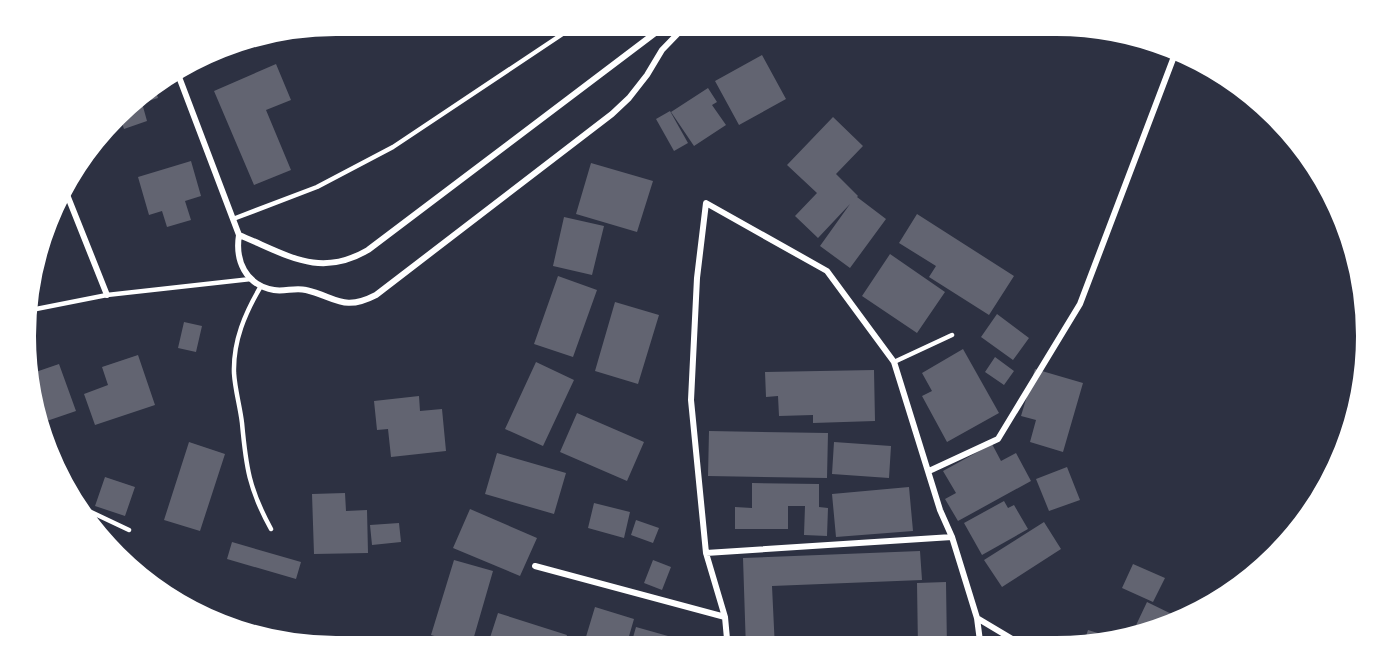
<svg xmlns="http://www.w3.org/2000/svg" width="1392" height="672" font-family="Signika,sans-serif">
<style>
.building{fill:#626471}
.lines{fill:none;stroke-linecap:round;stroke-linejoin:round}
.service{stroke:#fff;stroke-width:4.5}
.minor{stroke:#fff;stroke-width:6}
.rim{fill:none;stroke:#fff;stroke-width:8}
</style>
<rect width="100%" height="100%" fill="#2d3142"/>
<path class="building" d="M 762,55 L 786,99 L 739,125 L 715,81 Z
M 276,64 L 291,100 L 266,110 L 291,170 L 254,185 L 214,91 Z
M 153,82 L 158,98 L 142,103 L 147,121 L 124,129 L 119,114 L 144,86 Z
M 708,88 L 717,102 L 712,105 L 726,125 L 694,146 L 671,112 Z
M 670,111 L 688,143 L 674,151 L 656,119 Z
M 833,117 L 863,146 L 836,174 L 858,196 L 857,197 L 886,219 L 850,268 L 820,246 L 850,204 L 818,238 L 795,216 L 817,193 L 787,165 Z
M 191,161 L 201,196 L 185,201 L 191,220 L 167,227 L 162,211 L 149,215 L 138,177 Z
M 591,163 L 653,181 L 637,232 L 576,214 Z
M 917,214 L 1014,276 L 989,315 L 929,277 L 936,266 L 899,243 Z
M 564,217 L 604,226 L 592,275 L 553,266 Z
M 890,254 L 945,292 L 917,333 L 862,296 Z
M 558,276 L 597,290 L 573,357 L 534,344 Z
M 615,302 L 659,315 L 638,384 L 595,371 Z
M 997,314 L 1029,338 L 1013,360 L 981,337 Z
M 184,322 L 202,326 L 196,352 L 178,348 Z
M 963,349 L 999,413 L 947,442 L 922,396 L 932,391 L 922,373 Z
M 138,355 L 155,405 L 95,425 L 84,394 L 108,385 L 102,367 Z
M 995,357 L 1014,371 L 1004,385 L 985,372 Z
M 536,362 L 574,380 L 543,446 L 505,429 Z
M 59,364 L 76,411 L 38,424 L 24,376 Z
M 1035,369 L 1083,383 L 1063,452 L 1030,442 L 1036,420 L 1021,416 Z
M 874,370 L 875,421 L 813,423 L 813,415 L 779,416 L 778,396 L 766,397 L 765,372 Z
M 419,396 L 420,411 L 442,409 L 446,451 L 391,457 L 388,429 L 377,430 L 374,401 Z
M 577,413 L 644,442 L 627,481 L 560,452 Z
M 709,431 L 828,433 L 827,478 L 708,476 Z
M 189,442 L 225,454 L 200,531 L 164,520 Z
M 834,442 L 891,446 L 889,478 L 832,474 Z
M 992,444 L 1001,461 L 1016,453 L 1031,481 L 958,521 L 945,499 L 956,493 L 943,471 Z
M 497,453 L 566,473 L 554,514 L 485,494 Z
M 1067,467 L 1080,500 L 1049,511 L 1036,479 Z
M 105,477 L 135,487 L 125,516 L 95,506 Z
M 752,483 L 819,484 L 819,507 L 828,508 L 827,536 L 804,535 L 805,506 L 788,506 L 788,529 L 735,529 L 735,507 L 752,508 Z
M 909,487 L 913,531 L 836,537 L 832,494 Z
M 345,493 L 346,511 L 367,510 L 368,553 L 314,554 L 312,494 Z
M 1004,501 L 1008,508 L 1014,505 L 1028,529 L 982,555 L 964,523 Z
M 594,503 L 630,512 L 624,538 L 588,528 Z
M 470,509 L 537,538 L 520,576 L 453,548 Z
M 636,520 L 659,528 L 653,543 L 631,535 Z
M 1044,522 L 1061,549 L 1002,587 L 984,560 Z
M 399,523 L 401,542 L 372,545 L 370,525 Z
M 232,542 L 301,562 L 296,579 L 227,559 Z
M 920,551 L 922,580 L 772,586 L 775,649 L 746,650 L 743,558 Z
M 454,560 L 493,571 L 471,647 L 431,635 Z
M 653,560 L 671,567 L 662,590 L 644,583 Z
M 1133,564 L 1165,578 L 1153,602 L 1122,588 Z
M 946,582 L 947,649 L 918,649 L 917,583 Z
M 1147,602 L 1186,621 L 1177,627 L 1129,640 Z
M 595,607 L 634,619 L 625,650 L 582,650 Z
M 498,613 L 567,635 L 562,650 L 486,650 Z
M 636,627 L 668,636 L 664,650 L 630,648 Z
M 1088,630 L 1117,639 L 1116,643 L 1097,648 L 1082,648 Z"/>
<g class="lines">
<path class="service" d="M 233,219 L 317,187 L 393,147 L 582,21
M 261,286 C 245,313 233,341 234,373 C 235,390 240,406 242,423 C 246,467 249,489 271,529
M 26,311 L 107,295 L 251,279
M 894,362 L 952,335
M 74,504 L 129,530"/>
<path class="minor" d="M 176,69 L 239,235 C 235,260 245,285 274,290 C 285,292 295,287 306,290 C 336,297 343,312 376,295 L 612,114 L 629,98 L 647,75 L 662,50 L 690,21
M 62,182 L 107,295
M 239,235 C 286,254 319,279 368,250 L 671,21
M 929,471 L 998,439 L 1080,304 L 1178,46
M 706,553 L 952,537
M 535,566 L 725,617
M 977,618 L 1029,649
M 728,650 L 725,617 L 706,553 L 691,400 L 697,278 L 706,203 L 827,271 L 894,362 L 940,510 L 952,537 L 977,618 L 981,649"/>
</g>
<path d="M0 0H1392V672H0ZM336 32H1056A304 304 0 0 1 1360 336V336A304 304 0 0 1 1056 640H336A304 304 0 0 1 32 336V336A304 304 0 0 1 336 32Z" fill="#fff" fill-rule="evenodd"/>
<path class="rim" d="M336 32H1056A304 304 0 0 1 1360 336V336A304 304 0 0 1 1056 640H336A304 304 0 0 1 32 336V336A304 304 0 0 1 336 32Z"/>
</svg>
